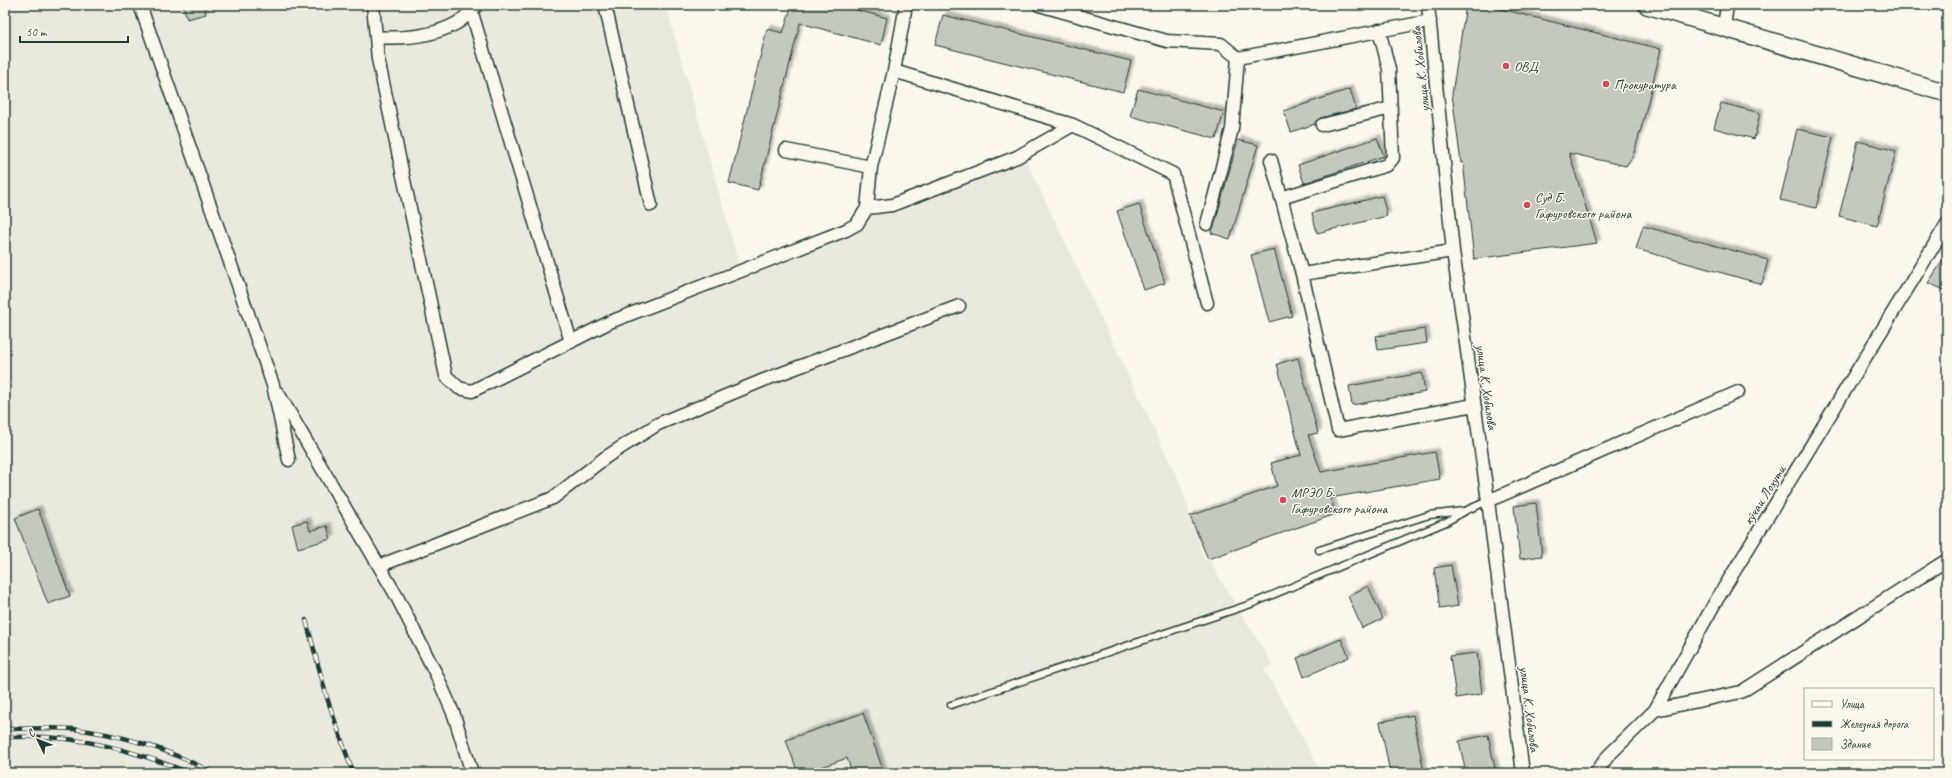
<svg xmlns="http://www.w3.org/2000/svg" width="1952" height="778" font-family="Caveat,sans-serif">
<style>
.built{fill:#eae9de}
.building{fill:#c4c9be;stroke:#1f3d34;filter:url(#shadow)}
.lines{fill:none;stroke-linecap:round;stroke-linejoin:round}
.lane-casing{stroke:#1f3d34;stroke-width:9}
.street-casing{stroke:#1f3d34;stroke-width:15}
.secondary-casing{stroke:#1f3d34;stroke-width:20}
.lane{stroke:#fbf7ec;stroke-width:6}
.street{stroke:#fbf7ec;stroke-width:12}
.secondary{stroke:#fbf7ec;stroke-width:17}
.rail-casing{stroke:#1f3d34;stroke-width:4.5}
.rail{stroke:#fbf7ec;stroke-width:3;stroke-dasharray:9;stroke-linecap:butt}
.poi-dot{fill:#d1495b;stroke:#fbf7ec;stroke-width:1.5}
.labels{text-anchor:middle;stroke-width:3;stroke-linejoin:round;paint-order:stroke}
.poi-label{font-size:14px;fill:#1f3d34;stroke:#fbf7ec;text-anchor:start}
.street-label{font-size:14px;fill:#1f3d34;stroke:#fbf7ec}
</style>
<defs>
<filter id="shadow"><feDropShadow dx="3.5" dy="-3.5" stdDeviation="1" flood-color="#0004"/></filter>
</defs>
<rect width="100%" height="100%" fill="#fbf7ec"/>
<filter id="ink" filterUnits="userSpaceOnUse"><feTurbulence type="fractalNoise" baseFrequency=".025" numOctaves="2"/><feDisplacementMap in="SourceGraphic" scale="8" xChannelSelector="R" yChannelSelector="G"/><feConvolveMatrix kernelMatrix="1 2 1 2 8 2 1 2 1" color-interpolation-filters="sRGB"/></filter>
<g filter="url(#ink)">
<path class="built" d="M 5,5 L 666,5 L 739,264 L 1023,154 L 1182,488 L 1203,557 L 1205,561 L 1208,559 L 1273,665 L 1264,669 L 1322,773 L 5,773 Z"/>
<path class="building" d="M 183,5 L 203,5 L 206,14 L 187,19 Z
M 792,5 L 838,5 L 887,18 L 881,45 L 800,23 L 758,190 L 729,183 L 767,29 L 783,33 Z
M 1466,5 L 1485,5 L 1661,49 L 1644,118 L 1633,156 L 1626,166 L 1569,153 L 1597,243 L 1474,259 L 1463,162 L 1461,163 L 1452,94 Z
M 943,15 L 1131,61 L 1123,92 L 935,45 Z
M 1138,89 L 1224,112 L 1216,139 L 1130,116 Z
M 1350,89 L 1356,109 L 1320,118 L 1315,124 L 1291,132 L 1284,111 Z
M 1721,103 L 1760,113 L 1754,139 L 1714,128 Z
M 1797,129 L 1833,137 L 1816,208 L 1780,200 Z
M 1377,138 L 1384,156 L 1304,183 L 1298,165 Z
M 1238,140 L 1258,145 L 1230,239 L 1211,233 L 1214,226 Z
M 1858,141 L 1896,151 L 1877,226 L 1839,216 Z
M 1382,196 L 1387,216 L 1317,233 L 1312,213 Z
M 1139,204 L 1165,283 L 1144,290 L 1117,211 Z
M 1643,226 L 1768,260 L 1762,284 L 1636,249 Z
M 1274,249 L 1292,316 L 1269,322 L 1251,255 Z
M 1947,254 L 1947,291 L 1928,283 Z
M 1425,329 L 1427,343 L 1378,350 L 1376,336 Z
M 1298,358 L 1318,433 L 1308,435 L 1321,472 L 1435,452 L 1440,479 L 1330,498 L 1336,514 L 1208,559 L 1190,516 L 1277,486 L 1271,463 L 1301,455 L 1277,364 Z
M 1422,373 L 1425,392 L 1352,405 L 1349,386 Z
M 1536,503 L 1542,556 L 1520,559 L 1514,506 Z
M 38,509 L 70,596 L 48,604 L 15,518 Z
M 307,521 L 310,531 L 327,526 L 331,539 L 298,548 L 292,525 Z
M 1451,565 L 1458,606 L 1440,609 L 1434,568 Z
M 1368,586 L 1383,619 L 1362,628 L 1348,596 Z
M 1341,639 L 1349,657 L 1304,677 L 1297,658 Z
M 1477,653 L 1482,694 L 1456,698 L 1450,656 Z
M 863,713 L 884,773 L 852,773 L 847,758 L 805,773 L 798,773 L 786,740 Z
M 1413,715 L 1424,773 L 1390,773 L 1380,722 Z
M 1488,735 L 1496,773 L 1466,773 L 1459,741 Z"/>
<g class="lines">
<defs>
<path id="lane" d="M 1319,550 L 1429,515 L 1463,511
M 951,705 L 1251,604 L 1446,522 L 1467,510 L 1488,501"/>
<path id="street" d="M 140,5 L 273,385 L 289,460
M 373,5 L 378,59 L 446,376 L 459,388 L 472,391 L 610,322 L 846,230 L 857,224 L 867,208 L 871,167
M 605,5 L 651,205
M 906,5 L 894,71 L 1073,125 L 1173,174 L 1207,303
M 1039,5 L 1167,41 L 1221,44 L 1238,58
M 1428,5 L 1453,251 L 1488,501 L 1523,773
M 471,10 L 571,342
M 1724,27 L 1727,5
M 376,37 C 404,39 432,37 457,23 C 464,19 470,12 476,6
M 1322,125 L 1391,108
M 786,150 L 871,167 L 894,71
M 1271,160 L 1302,274 L 1338,430 L 1474,405
M 1281,198 L 1387,165 L 1393,158 L 1389,69 L 1379,30
M 867,208 L 892,205 L 1017,157 L 1073,125
M 1207,224 L 1232,129 L 1238,58 L 1430,21
M 1302,274 L 1453,251
M 278,393 L 396,595 L 437,676 L 454,715 L 472,773
M 1488,501 L 1738,392
M 379,566 L 553,498 L 606,457 L 658,424 L 764,380 L 959,306
M 1655,710 L 1741,692 L 1947,560
M 1596,773 L 1608,756 L 1655,710 L 1716,601 L 1947,224"/>
<path id="secondary" d="M 1647,5 L 1947,93"/>
</defs>
<use href="#lane" class="lane-casing"/>
<use href="#street" class="street-casing"/>
<use href="#secondary" class="secondary-casing"/>
<use href="#lane" class="lane"/>
<use href="#street" class="street"/>
<use href="#secondary" class="secondary"/>
<defs>
<path id="rail" d="M 306,620 L 327,698 L 353,773
M 5,729 C 27,729 51,727 73,729 C 121,734 170,750 213,773
M 5,737 C 22,737 40,736 57,738 C 103,742 148,756 190,773"/>
</defs>
<use href="#rail" class="rail-casing"/>
<use href="#rail" class="rail"/>
</g>
</g>
<g class="poi-dot">
<circle cx="1506" cy="66" r="4"/>
<circle cx="1606" cy="84" r="4"/>
<circle cx="1527" cy="205" r="4"/>
<circle cx="1283" cy="500" r="4"/>
</g>
<g class="labels">
<g class="poi-label">
<text x="1514" y="71">ОВД</text>
<text x="1614" y="89">Прокуратура</text>
<text x="1535" y="202">Суд Б.<tspan x="1535" dy="16">Гафуровского района</tspan></text>
<text x="1291" y="497">МРЭО Б.<tspan x="1291" dy="16">Гафуровского района</tspan></text>
</g>
<g class="street-label">
<text transform="translate(1420 69) rotate(-96)" y="5">улица К. Хобилова</text>
<text transform="translate(1487 387) rotate(82)" y="5">улица К. Хобилова</text>
<text transform="translate(1764 495) rotate(-58)" y="5">кӯчаи Лоҳути</text>
<text transform="translate(1530 709) rotate(83)" y="5">улица К. Хобилова</text>
</g>
</g>
<rect width="1952" height="778" fill="none" stroke="#fbf7ec" stroke-width="20"/>
<rect x="10" y="10" width="1932" height="758" fill="none" stroke="#1f3d34" stroke-width="1.5" filter="url(#ink)"/>
<rect x="1804" y="688" width="130" height="72" fill="#fbf7ec" stroke="#a3ada2"/>
<rect x="1812" y="701" width="20" height="6" fill="#fbf7ec" stroke="#a3ada2"/>
<text x="1840" y="708" font-size="12" fill="#1f3d34">Улица</text>
<rect x="1812" y="721" width="20" height="6" fill="#1f3d34" stroke="#a3ada2"/>
<text x="1840" y="728" font-size="12" fill="#1f3d34">Железная дорога</text>
<rect x="1812" y="738" width="20" height="12" fill="#c4c9be" stroke="#a3ada2"/>
<text x="1840" y="748" font-size="12" fill="#1f3d34">Здание</text>
<g transform="translate(38 740) rotate(313)" stroke="#fbf7ec" stroke-width="3" paint-order="stroke">
<path d="M0-3L7 15L0 10L-7 15Z" fill="#1f3d34"/>
<text y="-6" font-size="11" font-weight="bold" text-anchor="middle" fill="#1f3d34">С</text>
</g>
<path d="M20 36v6h108v-6" fill="none" stroke="#1f3d34" stroke-width="2"/>
<text x="26" y="36" font-size="12" fill="#1f3d34" stroke="#fbf7ec" stroke-width="3" paint-order="stroke">50 m</text>
</svg>
